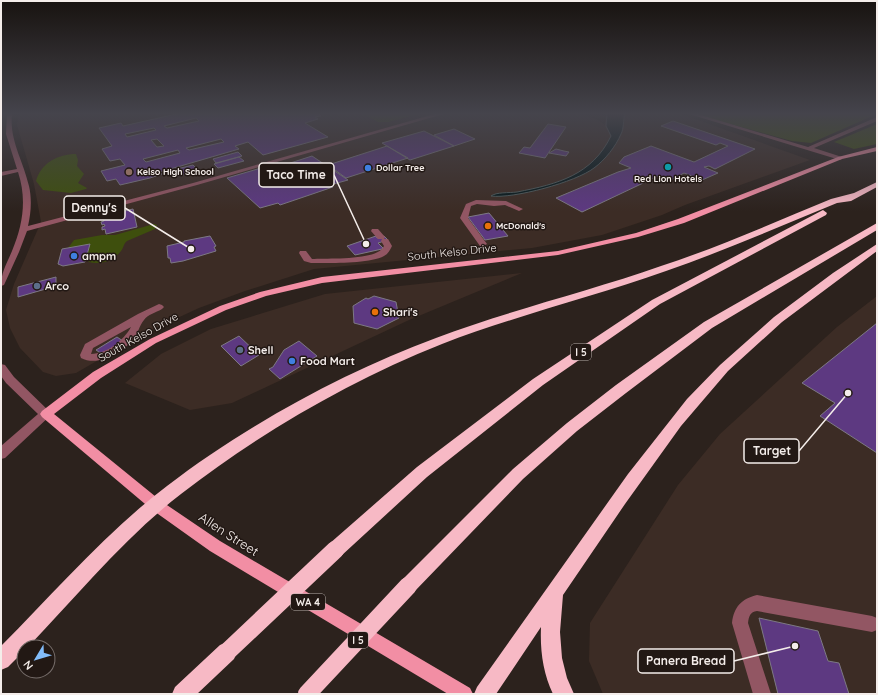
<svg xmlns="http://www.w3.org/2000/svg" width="878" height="695" font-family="Quicksand,sans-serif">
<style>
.built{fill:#3c2c25}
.green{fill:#3e4f0d}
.water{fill:#07191c;stroke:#4e595a}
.building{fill:#5d3981;stroke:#7d7984;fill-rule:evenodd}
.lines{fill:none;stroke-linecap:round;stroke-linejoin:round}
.minor{fill:#925663;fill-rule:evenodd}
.major{fill:#f28ea4;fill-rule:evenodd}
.highway{fill:#f7b9c5;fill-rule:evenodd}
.highway-bridge{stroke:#f7b9c5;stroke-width:18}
.culture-dot{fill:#0f9aa8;stroke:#221814;stroke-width:1.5}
.shop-dot{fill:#3f7fe0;stroke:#221814;stroke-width:1.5}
.education-dot{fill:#8d6e63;stroke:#221814;stroke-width:1.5}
.food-dot{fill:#e8710a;stroke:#221814;stroke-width:1.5}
.service-dot{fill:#5c6f8a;stroke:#221814;stroke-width:1.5}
.labels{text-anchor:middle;stroke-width:3;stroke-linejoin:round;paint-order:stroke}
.far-poi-label{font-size:9px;font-weight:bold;fill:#f4edea;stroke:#221814;text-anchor:start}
.shield{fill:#221814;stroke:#b5adaa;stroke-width:1}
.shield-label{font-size:10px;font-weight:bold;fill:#f4edea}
.street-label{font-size:11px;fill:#f4edea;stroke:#221814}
.poi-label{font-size:11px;font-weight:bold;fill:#f4edea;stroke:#221814;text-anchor:start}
.near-street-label{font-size:13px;fill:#f4edea;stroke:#221814}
.leader{fill:none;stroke:#f4edea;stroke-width:1.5}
.callout-dot{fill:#f4edea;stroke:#221814;stroke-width:1.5}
.callout{fill:#221814;stroke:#f4edea;stroke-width:1.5}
.callout-label{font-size:12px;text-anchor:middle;font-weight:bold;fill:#f4edea}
</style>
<rect width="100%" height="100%" fill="#2c221d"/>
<path class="built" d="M 19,113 L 579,113 L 596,119 L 605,125 L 607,113 L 678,113 L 810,160 L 685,205 L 662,215 L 602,235 L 532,248 L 314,269 L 245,291 L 199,308 L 147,332 L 76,373 L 56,376 L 43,372 L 20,348 L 10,328 L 6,310 L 14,284 L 41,222 L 34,184 L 17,125 Z
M 522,273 L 409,320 L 232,403 L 190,410 L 125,383 L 161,354 L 211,329 L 325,294 Z
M 877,296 L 877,694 L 603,694 L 589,661 L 590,623 L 678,485 L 720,434 L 837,327 Z"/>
<path class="green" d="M 362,113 L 423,113 L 388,122 L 378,122 Z
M 690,113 L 877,113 L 877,114 L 811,143 L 792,141 Z
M 877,124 L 877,144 L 854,149 L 834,142 Z
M 76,154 L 78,160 L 77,166 L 84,174 L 78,183 L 87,188 L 86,189 L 71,193 L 43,190 L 36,181 C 41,163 58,154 76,154 Z
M 154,224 L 157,225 L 155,229 L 127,241 C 123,244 124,248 121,251 C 113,261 101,265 89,262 L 87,258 L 82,258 L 68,248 L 74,240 L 102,235 L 115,235 Z"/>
<path class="water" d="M 607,113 L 625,113 C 623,120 624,129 621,134 C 616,146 605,160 594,168 C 576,182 513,199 491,196 C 496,192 509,193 517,192 C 558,184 592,175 611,136 L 606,126 Z"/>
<path class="building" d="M 181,113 L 317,113 L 321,116 L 315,117 L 318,119 L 305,123 L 328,137 L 263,155 L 248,142 L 235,146 L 239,149 L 160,172 L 162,174 L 150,178 L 120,185 L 116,179 L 107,181 L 101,171 L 125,165 L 120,159 L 110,161 L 102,149 L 112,146 L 99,128 L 121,123 L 123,126 ZM 196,118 L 199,121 L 167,128 L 164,126 ZM 154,128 L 156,130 L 127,137 L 125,134 ZM 157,139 L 164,146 L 157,147 L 151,140 ZM 221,139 L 224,142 L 189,150 L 186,148 ZM 178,150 L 180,153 L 146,162 L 143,159 Z
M 673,121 L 755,149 L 715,169 L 709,166 L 704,167 L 718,173 L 702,180 L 684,173 L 669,181 L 658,176 L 582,212 L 556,198 L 618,172 L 631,168 L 619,163 L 624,157 L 651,146 L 694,162 L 728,146 L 720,143 L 716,145 L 661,126 Z
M 548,124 L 566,127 L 545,158 L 519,153 L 524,147 L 530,148 Z
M 454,129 L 475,139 L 454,146 L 434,135 Z
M 424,131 L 454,146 L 410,160 L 382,143 Z
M 387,146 L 408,158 L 346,178 L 328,165 Z
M 556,149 L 564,151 L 569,152 L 566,156 L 549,153 Z
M 238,152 L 242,156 L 216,163 L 213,159 Z
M 312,156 L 348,180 L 330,185 L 333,187 L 280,205 L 278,203 L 260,208 L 227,178 L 278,163 L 281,166 Z
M 239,157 L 244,161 L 218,168 L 214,164 Z
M 193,165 L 199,171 L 174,177 L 169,171 Z
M 133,209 L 137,227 L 106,234 L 105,229 L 102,230 L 102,227 L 105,226 L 104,224 L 102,225 L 101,222 L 104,221 L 103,216 Z
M 489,213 L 508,236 L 485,240 L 468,217 Z
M 210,236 L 216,246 L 214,247 L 216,251 L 183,261 L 171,263 L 170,258 L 168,258 L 167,246 L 184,242 L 184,241 Z
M 376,236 L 377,238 L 384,236 L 388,240 L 378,243 L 383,248 L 382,249 L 355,255 L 347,246 Z
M 90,244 L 85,262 L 63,266 L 58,264 L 62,249 Z
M 56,277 L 56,286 L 18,297 L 18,287 Z
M 374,296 L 396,302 L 399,318 L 377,329 L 354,323 L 353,306 L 366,298 L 368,299 Z
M 877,323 L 877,453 L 820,416 L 835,403 L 802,383 Z
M 239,336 L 259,355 L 241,366 L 221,346 Z
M 117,337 L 123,341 L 102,354 L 96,350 Z
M 299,341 L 317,356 L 280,379 L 269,369 L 273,367 L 284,350 Z
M 759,618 L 818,631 L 828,661 L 839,663 L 849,694 L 778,694 Z"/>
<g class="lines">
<path class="minor" d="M 7,113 L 12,113 C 9,140 23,160 29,186 C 32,199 31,213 28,226 L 193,183 L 438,113 L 447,113 L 197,185 L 27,231 L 19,252 L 4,285 L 1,286 C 1,272 7,263 12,251 C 23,225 27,199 18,172 L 1,176 L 1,172 L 17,169 L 6,134 Z
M 686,113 L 694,113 L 808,147 L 877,117 L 877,121 L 814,148 L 842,157 L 842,159 L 840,160 Z
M 476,200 L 506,201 L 523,209 L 519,211 L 505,205 L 494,206 L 477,204 L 471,206 L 468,218 L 487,244 L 483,246 L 480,246 L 460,218 L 466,204 Z
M 372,229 L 378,229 L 385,237 L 384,239 L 378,239 L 371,231 Z
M 382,239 L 388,239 L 392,246 C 390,250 388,254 384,256 C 369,264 329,263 311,263 L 304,261 L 299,253 L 300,251 L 306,251 L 312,259 C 327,258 378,261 384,246 L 381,241 Z
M 159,304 L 162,305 L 164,307 L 162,309 C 157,312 147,315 144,320 C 139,326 138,334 133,339 C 123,353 98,367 81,358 L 80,355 L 85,344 L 138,314 ZM 131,327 C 124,340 107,354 91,354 L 93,348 Z
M 1,364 L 5,365 L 14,377 L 52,414 L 5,458 L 1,459 L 1,446 L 38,414 L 6,383 L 1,376 Z
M 757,595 L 872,616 L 877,618 L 877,630 L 872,632 L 757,611 C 750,612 749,616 748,623 L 771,694 L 753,694 L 732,623 C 734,607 741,599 757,595 Z"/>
<path class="major" d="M 877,147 L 877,151 L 842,159 L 684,223 L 638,237 L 558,255 L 322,283 L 266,296 L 226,310 L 156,343 L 101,378 L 54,414 L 161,501 L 220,541 L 470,688 L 473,694 L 448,694 L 210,551 L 151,509 L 42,417 L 40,414 L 42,411 L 93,372 L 150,339 L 220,306 L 260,292 L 322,277 L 558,251 L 636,233 L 678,219 L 838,157 Z"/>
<path class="highway" d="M 877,182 L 877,187 L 851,201 L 837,203 C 780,226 724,251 666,271 C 592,297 515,316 442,344 C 349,381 260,433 181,494 C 124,538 77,596 28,647 L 24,647 L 24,651 L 8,667 L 1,670 L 1,646 C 55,592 106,532 167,486 C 245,426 344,372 436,338 C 510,310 587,292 661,266 C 719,247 775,222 831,199 L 854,193 Z
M 823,210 L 827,213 L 826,215 L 660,304 L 543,385 L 427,477 L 341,556 L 335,559 L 329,556 L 326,550 L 329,544 L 417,467 L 533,379 L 652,300 Z
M 877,223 L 877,230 L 712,328 L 626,393 L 577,431 L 523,479 L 414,592 L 408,595 L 402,592 L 399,586 L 402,580 L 513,469 L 567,423 L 616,385 L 704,322 Z
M 877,244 L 877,251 L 782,322 L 728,371 L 681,426 L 625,504 L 563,595 L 560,632 L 562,658 L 567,678 L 574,694 L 553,694 C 543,673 540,651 541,627 L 496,694 L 474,694 L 477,687 L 628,474 L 687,399 L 720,365 L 774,317 L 833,273 Z
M 227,642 L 234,645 L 237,652 L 234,659 L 197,694 L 172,694 L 175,687 L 220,645 Z"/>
<path class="highway-bridge" d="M 227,652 L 335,550
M 307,694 L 408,586"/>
</g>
<linearGradient id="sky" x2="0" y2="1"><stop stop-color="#181310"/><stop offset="0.54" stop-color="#45444c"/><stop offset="1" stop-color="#45444c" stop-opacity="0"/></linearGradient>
<rect width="878" height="211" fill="url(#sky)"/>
<circle class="culture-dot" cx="668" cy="167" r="4"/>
<g class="shop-dot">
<circle cx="368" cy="168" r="4"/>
<circle cx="74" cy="256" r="4"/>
<circle cx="292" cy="361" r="4"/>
</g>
<circle class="education-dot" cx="129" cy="172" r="4"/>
<g class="food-dot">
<circle cx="488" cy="226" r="4"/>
<circle cx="375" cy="312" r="4"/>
</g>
<g class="service-dot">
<circle cx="37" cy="286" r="4"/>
<circle cx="240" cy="350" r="4"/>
</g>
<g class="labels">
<g class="far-poi-label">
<text x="376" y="171">Dollar Tree</text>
<text x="137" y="175">Kelso High School</text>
<text x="668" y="182" text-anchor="middle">Red Lion Hotels</text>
<text x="496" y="229">McDonald's</text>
</g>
<g class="shield">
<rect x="571" y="344" width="20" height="16" rx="3"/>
<rect x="291" y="594" width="34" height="16" rx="3"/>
<rect x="348" y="632" width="20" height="16" rx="3"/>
</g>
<g class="shield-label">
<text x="581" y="356">I 5</text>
<text x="308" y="606">WA 4</text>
<text x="358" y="644">I 5</text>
</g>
<g class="street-label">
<text transform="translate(452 252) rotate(-6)" y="4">South Kelso Drive</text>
<text transform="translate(138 337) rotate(-29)" y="4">South Kelso Drive</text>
</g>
<g class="poi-label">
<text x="82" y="260">ampm</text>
<text x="45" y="290">Arco</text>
<text x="383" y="316">Shari's</text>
<text x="248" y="354">Shell</text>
<text x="300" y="365">Food Mart</text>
</g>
<g class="near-street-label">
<text transform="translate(229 534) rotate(33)" y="5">Allen Street</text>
</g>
</g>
<path class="leader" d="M366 244L334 175M191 249L125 208M848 393L799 451M795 646L734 661"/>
<g class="callout-dot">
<circle cx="366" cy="244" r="4"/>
<circle cx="191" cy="249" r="4"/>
<circle cx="848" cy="393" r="4"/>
<circle cx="795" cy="646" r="4"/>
</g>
<g class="callout">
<rect x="259" y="163" width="75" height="24" rx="4"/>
<rect x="64" y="196" width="61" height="24" rx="4"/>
<rect x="744" y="439" width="55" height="24" rx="4"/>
<rect x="638" y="649" width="96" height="24" rx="4"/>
</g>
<g class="callout-label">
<text x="296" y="179">Taco Time</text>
<text x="94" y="212">Denny's</text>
<text x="772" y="455">Target</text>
<text x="686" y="665">Panera Bread</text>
</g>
<rect width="878" height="695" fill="none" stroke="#f4edea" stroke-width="4"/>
<g transform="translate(36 659) rotate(232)"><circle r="19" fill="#221814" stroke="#766d6a"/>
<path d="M0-3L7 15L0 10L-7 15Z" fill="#82bcfa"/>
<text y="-6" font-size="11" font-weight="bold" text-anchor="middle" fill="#f4edea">N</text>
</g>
</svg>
